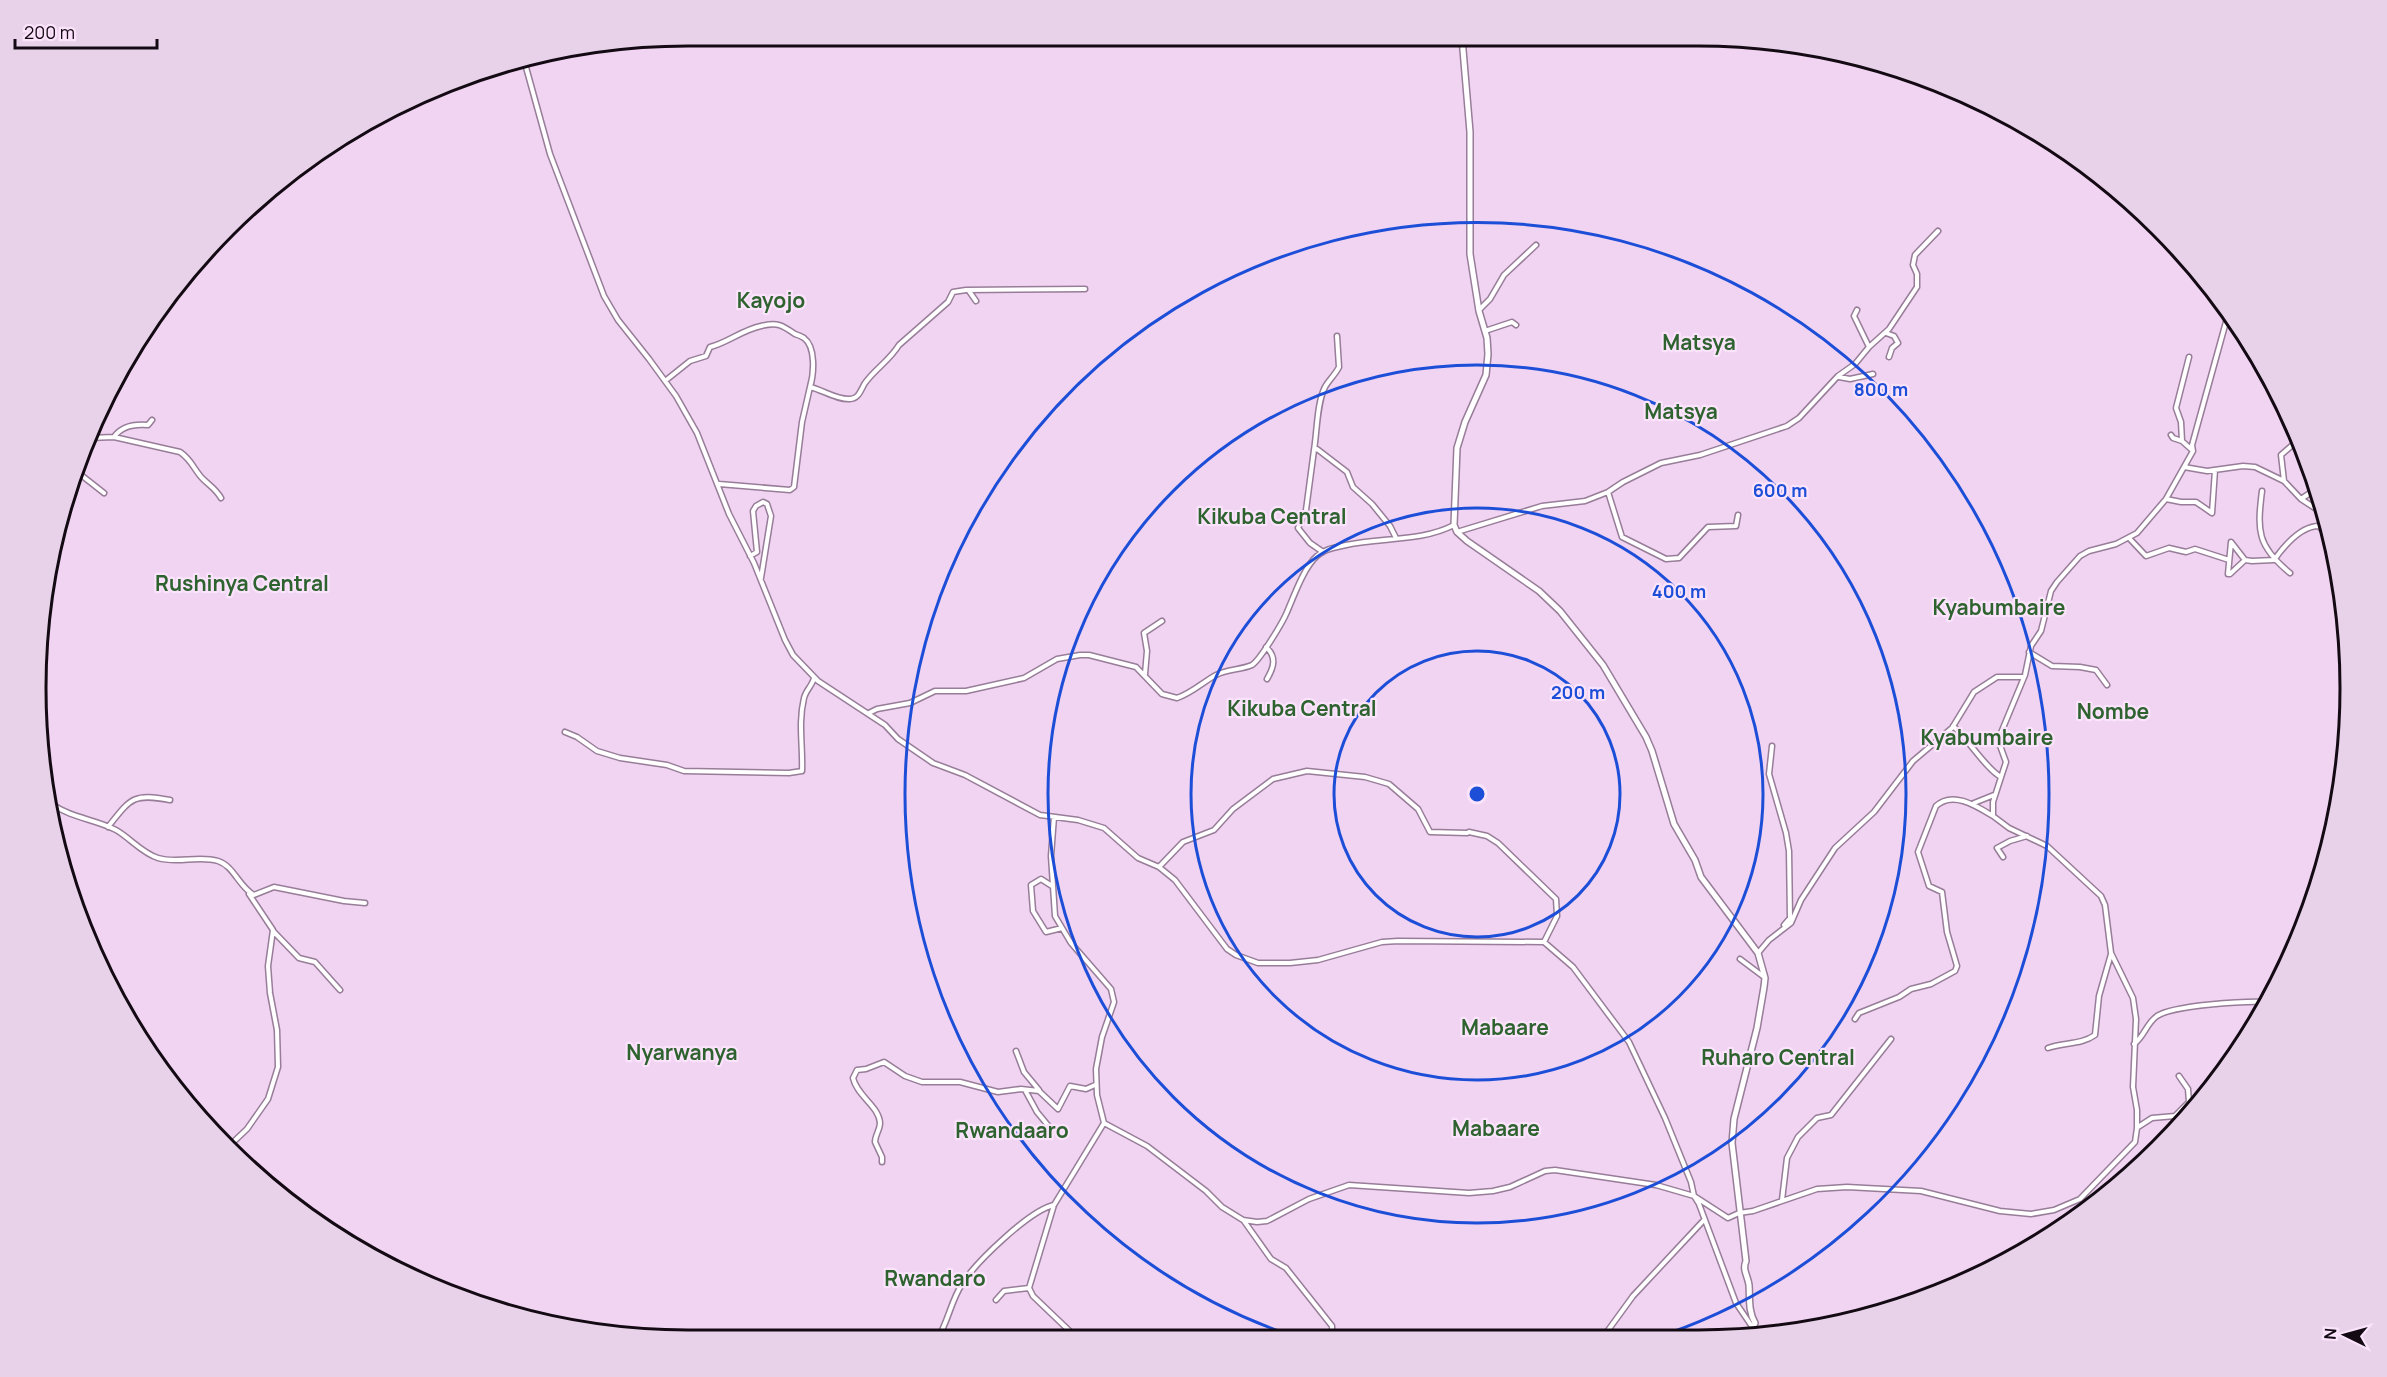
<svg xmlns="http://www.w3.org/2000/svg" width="2387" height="1377" font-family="Manrope,sans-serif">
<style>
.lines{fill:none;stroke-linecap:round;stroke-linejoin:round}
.minor-casing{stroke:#977d98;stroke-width:7}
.tertiary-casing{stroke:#977d98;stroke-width:8}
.minor{stroke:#fff;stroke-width:4}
.tertiary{stroke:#fff;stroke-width:5}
.ring{fill:none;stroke:#1d4ed8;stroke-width:3}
.labels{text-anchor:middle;stroke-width:4.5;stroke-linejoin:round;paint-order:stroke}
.quarter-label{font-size:21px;font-weight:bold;fill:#2e632f;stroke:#fae3fb}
.rim{fill:none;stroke:#140a14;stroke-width:3}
.centre{fill:#1d4ed8;stroke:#fae3fb;stroke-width:3}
.ring-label{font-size:18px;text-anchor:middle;font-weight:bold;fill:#1d4ed8;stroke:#fae3fb;stroke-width:4.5;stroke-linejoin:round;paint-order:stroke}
</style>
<rect width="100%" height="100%" fill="#f0d4f2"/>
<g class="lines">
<defs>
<path id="minor" d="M 524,60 L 550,154 L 604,296 L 618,320 L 649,359 L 676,396 L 697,433 L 729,514 L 754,563 L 785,640 L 793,655 L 818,681 L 885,725 L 898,739 L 933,763 L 965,775 L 1040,815 L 1078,820 L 1104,828 L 1138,858 L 1159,867 L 1175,880 L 1227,949 L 1236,955 L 1258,963 L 1290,963 L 1318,960 L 1382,942 L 1398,941 L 1544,942 L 1573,967 L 1629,1042 L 1665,1118 L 1691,1182 L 1694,1196 L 1699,1204 L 1736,1303 L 1753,1328
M 969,291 L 976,301
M 1479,310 L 1490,299 L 1504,275 L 1536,245
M 1857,310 L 1854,316 L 1869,347
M 1485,331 L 1512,322 L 1516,325
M 1886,333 L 1894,336 L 1898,343 L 1892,348 L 1889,357
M 1337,336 L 1339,367 C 1335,375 1329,380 1325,387 C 1317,402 1317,432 1314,450 L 1317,449 L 1347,472 L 1353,487 L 1372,504 L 1390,526 L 1396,538
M 2189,357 L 2176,408 L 2181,422 L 2182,441 L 2192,450
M 1839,377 L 1850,379 L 1873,374
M 665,381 L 690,361 L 706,356 L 710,347 C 727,343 742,330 761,326 C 778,322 782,325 795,334 C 798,335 801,336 804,338 C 816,347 814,374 810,387
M 2171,435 L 2173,438 L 2182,441
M 114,437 C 122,425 136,424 148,425 L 152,420
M 89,438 L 114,437 L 180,452 C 192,460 194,470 203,479 C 210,486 216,489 221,498
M 1314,450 L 1306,510 L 1298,528 L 1310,543 L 1323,552
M 2184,467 L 2207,471 L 2243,466 L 2255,467 L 2284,481 L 2301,499 L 2324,514
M 76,471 L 104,493
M 2284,481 L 2281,455 L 2296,442 L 2302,440
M 719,484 L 790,490 L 794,487 L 802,422 L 810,387 C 823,390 837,400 850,399 C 859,399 861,389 865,383 C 875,369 890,360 899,345 L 948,302 L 953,292 L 966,290 L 1085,289
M 2262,491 C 2257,531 2257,546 2290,573
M 1608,492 L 1622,537 L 1666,559 L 1679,558 L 1708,527 L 1736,526 L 1738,515
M 2166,499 L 2181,502 L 2196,502 L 2212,513 L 2215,470
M 2301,499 L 2316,489
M 1457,532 L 1542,506 L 1585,501 L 1608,492 L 1623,482 L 1661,463 L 1700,455 L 1787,426 L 1799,418 L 1838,376 L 1855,364 L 1869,347 L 1889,329 L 1917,287 L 1917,274 L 1913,265 L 1915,255 L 1938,231
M 2129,538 L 2146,556 L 2169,548 L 2186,552 L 2195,549 L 2229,560
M 2334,545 L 2340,573
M 750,556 L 757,552 L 753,511 L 756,506 L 763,502 L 767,504 L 771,516 L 761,578
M 2245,560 L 2230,574 L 2228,574 L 2231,542 L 2245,560 L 2252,561 L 2274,560 C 2284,546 2301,526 2319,526 L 2333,543
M 1266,647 C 1277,657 1274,667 1267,679
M 2029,652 L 2052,666 L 2080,667 L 2096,670 L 2107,685
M 1145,674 L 1147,651 L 1144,633 L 1162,621
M 869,713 L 877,709 L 910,703 L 935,691 L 966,691 L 1024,678 L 1057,659 L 1080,655 L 1089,655 L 1136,667 L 1162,694 L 1177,698 C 1192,693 1203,682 1216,675 C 1227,669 1241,670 1252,665 C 1260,660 1283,622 1287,612 C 1294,596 1304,567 1317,556 C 1326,548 1335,548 1346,545 C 1382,537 1421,542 1454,525
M 1953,726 C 1968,739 1987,770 2001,777
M 565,732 L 577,737 L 597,751 L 620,758 L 667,765 L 684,771 L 789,773 L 802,771 C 803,746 798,723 804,698 C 806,690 812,686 814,678
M 1772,746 L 1769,774 L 1786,833 L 1789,851 L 1790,918 L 1784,925
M 1974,803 L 1994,795
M 52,804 C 71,818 95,819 116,830 C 130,838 142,853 158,858 C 178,864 198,855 218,861 C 234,866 239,887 254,895 L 274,887 L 344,901 L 365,903
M 1054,817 L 1051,856 L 1055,916 L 1071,943 L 1111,989 L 1114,1002 L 1102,1037 L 1096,1069 L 1097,1095 L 1104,1123 L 1147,1146 L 1206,1191 L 1222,1207 L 1243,1220 L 1257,1222 L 1267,1221 L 1309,1199 L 1349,1185 L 1469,1193 L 1493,1191 L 1510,1187 L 1545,1171 L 1555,1170 L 1656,1185 L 1694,1196 L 1728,1218 L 1739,1213 L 1753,1211 L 1817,1189 L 1847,1187 L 1921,1191 L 2000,1211 L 2031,1214 L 2054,1210 L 2080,1199 L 2135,1142 L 2137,1128 L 2137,1110 L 2133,1087 L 2136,1019 L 2133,998 L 2111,953 L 2105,905 L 2101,896 L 2047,846 L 2009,828 L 1993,816 L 1993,802 L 2006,762 L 1998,740 L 2025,675 L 2031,646 L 2041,631 L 2051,591 L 2057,582 L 2080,556 L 2089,551 L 2116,544 L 2137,533 L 2166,499 L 2193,451 L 2192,445 L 2229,311
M 108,827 C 131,798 133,793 170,800
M 2003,857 L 1997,848 L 2010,841 L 2027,836
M 1159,867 L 1183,842 L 1214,830 L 1233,809 L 1273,779 L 1307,771 L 1365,777 L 1389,784 L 1418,809 L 1430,832 L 1467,833 L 1469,832 L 1487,836 L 1498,843 L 1556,899 L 1557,916 L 1544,942
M 1052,886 L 1041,879 L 1031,885 L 1033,911 L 1046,932 L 1062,928
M 273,931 L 299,958 L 315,962 L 340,990
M 1758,953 L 1769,940 L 1791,923 L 1801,900 L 1835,848 L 1874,812 L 1913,761 L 1952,728 L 1974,692 L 1997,677 L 2024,677
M 1740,959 L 1764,977
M 1855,1019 L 1859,1013 L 1899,997 L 1911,989 L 1931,984 L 1955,971 L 1957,966 L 1947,932 L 1942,892 L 1929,886 L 1918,852 L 1936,806 C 1953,790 1978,807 1993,816
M 2134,1044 C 2144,1037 2146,1024 2157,1016 C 2174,1005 2245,1001 2267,1002
M 2048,1048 C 2064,1042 2081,1045 2095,1035 L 2099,996 L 2111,954
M 1016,1051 L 1024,1072 L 1039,1090
M 1025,1090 L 1037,1112 L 1051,1129
M 2138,1127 L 2152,1118 L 2175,1116 L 2189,1102 L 2188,1089 L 2179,1076
M 228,1147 L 247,1129 L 268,1099 L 278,1067 L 277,1030 L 270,993 L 268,966 L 273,930 L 249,894
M 882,1162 L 882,1157 L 875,1142 C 875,1135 880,1130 880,1123 C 879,1106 857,1096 853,1078 L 857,1070 L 866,1069 L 884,1062 L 905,1076 L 922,1082 L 960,1082 L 998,1092 L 1021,1089 L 1039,1091 L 1058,1109 L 1070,1086 L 1086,1089 L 1095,1085
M 1782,1200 L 1787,1158 L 1798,1137 L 1817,1118 L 1831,1115 L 1891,1039
M 1244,1221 L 1271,1259 L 1286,1268 L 1332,1326 L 1332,1340
M 996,1300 L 1004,1291 L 1029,1288
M 1783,1331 L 1787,1328 L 1797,1329
M 1755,1336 L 1762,1336
M 937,1340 C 948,1322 951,1301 962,1284 C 976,1262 1030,1210 1054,1205
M 1079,1340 L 1033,1296 L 1029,1288 L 1054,1205 L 1104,1123
M 1601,1340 L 1633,1296 L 1704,1220"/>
<path id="tertiary" d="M 1462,38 L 1470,132 L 1470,254 L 1479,311 L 1487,338 L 1488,354 L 1486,375 L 1465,422 L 1457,448 L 1454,525 L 1457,532 L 1467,541 L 1539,591 L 1560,611 L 1603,665 L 1646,737 L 1652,751 L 1674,824 L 1695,860 L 1701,877 L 1758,953 L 1765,978 L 1764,987 L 1757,1028 L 1734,1119 L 1732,1143 L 1746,1261 C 1742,1270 1748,1276 1749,1285 C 1750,1298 1748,1311 1755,1323 L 1753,1328 L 1755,1337"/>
</defs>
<use href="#minor" class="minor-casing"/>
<use href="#tertiary" class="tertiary-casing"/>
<use href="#minor" class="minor"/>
<use href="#tertiary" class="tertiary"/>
</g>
<g class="ring">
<circle cx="1477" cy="794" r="143"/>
<circle cx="1477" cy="794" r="286"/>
<circle cx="1477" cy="794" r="429"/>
<path d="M1305 1340A572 572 0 1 1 1649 1340"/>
</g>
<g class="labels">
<g class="quarter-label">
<text x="771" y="308">Kayojo</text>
<text x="1699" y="350">Matsya</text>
<text x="1681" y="419">Matsya</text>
<text x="1272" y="524">Kikuba Central</text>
<text x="242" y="591">Rushinya Central</text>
<text x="1999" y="615">Kyabumbaire</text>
<text x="1302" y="716">Kikuba Central</text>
<text x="2113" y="719">Nombe</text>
<text x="1987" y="745">Kyabumbaire</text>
<text x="1505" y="1035">Mabaare</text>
<text x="682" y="1060">Nyarwanya</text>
<text x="1778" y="1065">Ruharo Central</text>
<text x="1496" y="1136">Mabaare</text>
<text x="1012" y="1138">Rwandaaro</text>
<text x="935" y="1286">Rwandaro</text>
</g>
</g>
<path d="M0 0H2387V1377H0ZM688 46H1698A642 642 0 0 1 2340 688V688A642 642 0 0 1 1698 1330H688A642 642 0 0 1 46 688V688A642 642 0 0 1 688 46Z" fill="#e8d2e9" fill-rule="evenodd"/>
<path class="rim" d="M688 46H1698A642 642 0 0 1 2340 688V688A642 642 0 0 1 1698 1330H688A642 642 0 0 1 46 688V688A642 642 0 0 1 688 46Z"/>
<circle cx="1477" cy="794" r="9" class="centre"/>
<g class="ring-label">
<text x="1881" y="396">800 m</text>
<text x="1780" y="497">600 m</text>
<text x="1679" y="598">400 m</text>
<text x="1578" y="699">200 m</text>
</g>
<g transform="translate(2345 1335) rotate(275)" stroke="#fae3fb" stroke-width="4.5" paint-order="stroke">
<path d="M0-4.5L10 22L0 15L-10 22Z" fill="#140a14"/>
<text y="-9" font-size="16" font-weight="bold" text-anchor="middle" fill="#140a14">N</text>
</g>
<path d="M15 39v9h142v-9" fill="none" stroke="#140a14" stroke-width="3"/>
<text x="24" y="39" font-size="18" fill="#140a14" stroke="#fae3fb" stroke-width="4.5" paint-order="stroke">200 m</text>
</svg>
